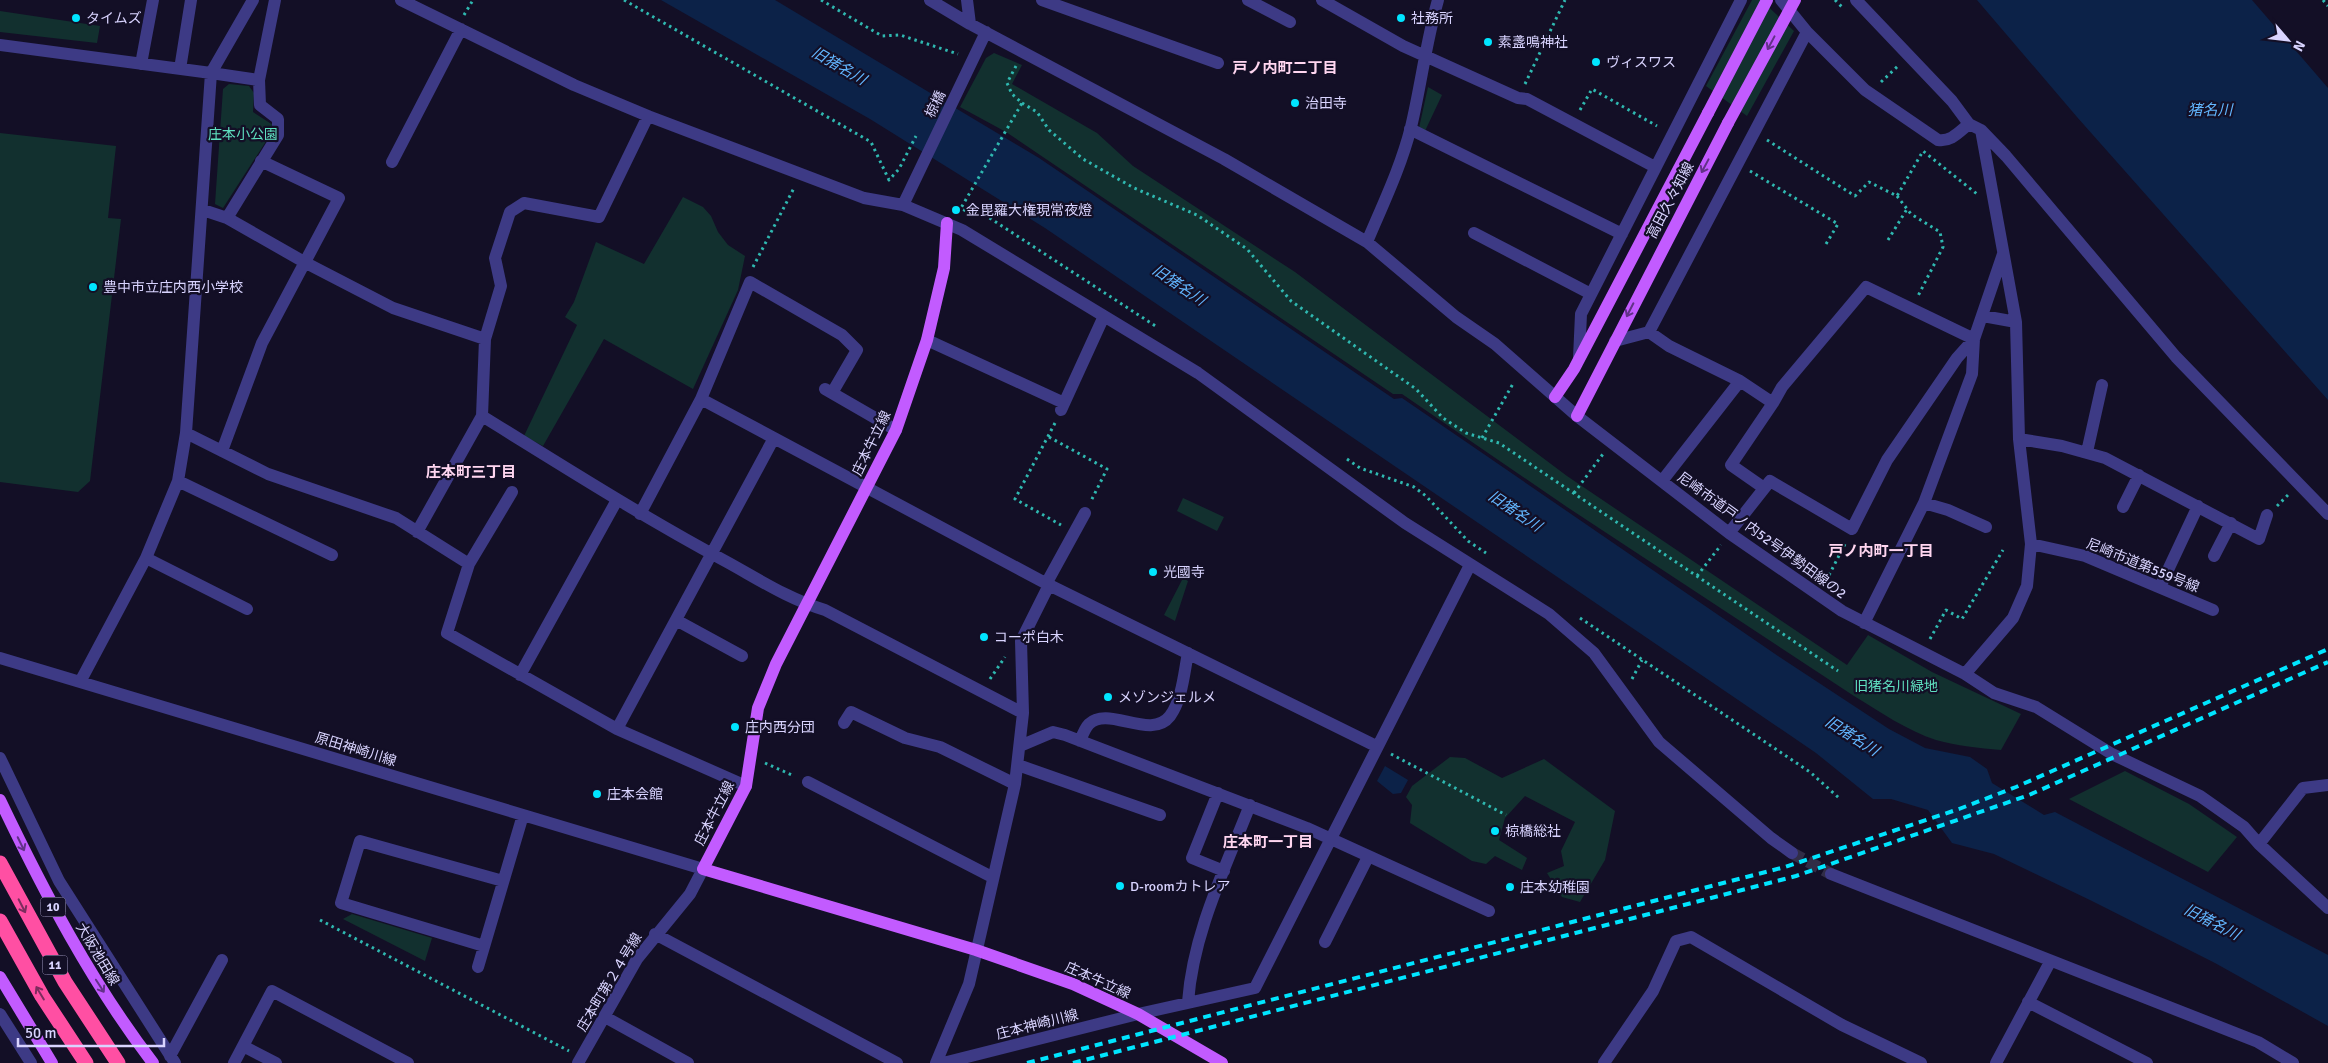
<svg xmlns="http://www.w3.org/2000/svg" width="2328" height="1063" font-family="Signika,'Noto Sans JP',sans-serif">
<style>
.green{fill:#12302f}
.water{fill:#0c2248}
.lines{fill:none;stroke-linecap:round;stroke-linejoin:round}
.minor-tunnel{stroke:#312d47;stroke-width:12;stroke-dasharray:12 6;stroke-linecap:butt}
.path{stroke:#2fb8b0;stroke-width:3;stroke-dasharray:2.5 4;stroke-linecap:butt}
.minor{stroke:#3d3a85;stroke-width:12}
.major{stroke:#c25bff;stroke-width:12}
.highway{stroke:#ff4fa3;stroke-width:15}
.rail{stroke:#00e5ff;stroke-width:4;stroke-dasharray:8 6;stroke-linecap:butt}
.major-bridge{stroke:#c25bff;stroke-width:12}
.oneway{stroke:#623188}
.oneway2{stroke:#7d2c5e}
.poi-dot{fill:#00e5ff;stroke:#130f26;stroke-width:2}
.labels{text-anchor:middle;stroke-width:4.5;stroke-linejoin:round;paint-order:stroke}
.shield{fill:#130f26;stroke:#9e99be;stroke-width:1}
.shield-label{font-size:12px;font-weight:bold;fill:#d9d4ff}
.poi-label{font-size:14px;fill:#d9d4ff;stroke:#130f26;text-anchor:start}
.street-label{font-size:14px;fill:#d9d4ff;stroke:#130f26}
.park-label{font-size:14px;fill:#5fe0c0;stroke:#130f26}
.water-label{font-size:15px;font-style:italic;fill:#62b6ff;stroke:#130f26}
.neighbourhood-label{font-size:15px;font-weight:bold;fill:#ffd6f0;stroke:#130f26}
</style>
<rect width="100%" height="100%" fill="#130f26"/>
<path class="green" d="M 1752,0 L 1761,0 L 1794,31 L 1747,116 L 1706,86 Z
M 0,11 L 100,26 L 97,43 L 0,32 Z
M 994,53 L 1022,65 L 1012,84 L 1097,133 L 1133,166 L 1295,272 L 1567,476 L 1847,665 L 1868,635 L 1932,672 L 2021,714 L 2001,750 C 1979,748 1957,746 1936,740 C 1908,731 1880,712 1854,696 L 1567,507 L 1402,394 L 1393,394 L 1006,132 L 960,107 L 986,58 Z
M 229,84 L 249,86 L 254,93 L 253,112 L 273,125 L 272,132 L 223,208 L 215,204 L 223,89 Z
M 1428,87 L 1442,95 L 1425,131 L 1419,128 Z
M 0,133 L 116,146 L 108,218 L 121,219 L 90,481 L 78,492 L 0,482 Z
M 683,197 L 703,207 L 711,216 L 718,232 L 728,245 L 745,256 L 738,290 L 693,389 L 604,339 L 543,446 L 524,436 L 577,325 L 565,317 L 574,302 L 596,242 L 644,264 Z
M 1183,498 L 1224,517 L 1217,531 L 1177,511 Z
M 1183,578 L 1188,581 L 1175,621 L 1164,615 Z
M 1450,757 L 1465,758 L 1502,778 L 1544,759 L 1615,811 L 1605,860 L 1580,902 L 1562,897 L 1547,873 L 1564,866 L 1561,851 L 1575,822 L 1525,796 L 1505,818 L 1499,840 L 1527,858 L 1522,870 L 1495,856 L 1486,864 L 1472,861 L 1410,823 L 1412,805 L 1406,797 L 1412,786 Z
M 2125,771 L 2189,804 L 2237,837 L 2208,872 L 2069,799 Z
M 352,914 L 432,938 L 425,961 L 343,919 Z"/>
<path class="water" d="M 661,0 L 775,0 L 1039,158 L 1394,399 L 1402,398 L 1778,656 L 1889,729 L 1925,748 L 1970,757 L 1987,769 L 1992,783 L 2044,815 L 2055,812 L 2328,955 L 2328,1026 L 2215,963 L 2092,901 L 1994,854 L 1952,843 L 1928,810 L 1891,799 L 1873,799 L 1816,753 L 1045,228 L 870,119 Z
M 1977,0 L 2252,0 L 2328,88 L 2328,400 L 2077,117 Z
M 1385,766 L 1408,780 L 1401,793 L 1393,794 L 1377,781 Z"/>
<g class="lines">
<path class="minor-tunnel" d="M 1792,853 L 1831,874"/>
<path class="path" d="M 624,0 L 871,142 L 889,180 L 899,169 L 916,136
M 821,0 L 882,36 L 900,35 L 958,54
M 1835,0 L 1842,7
M 2323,0 L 2328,6
M 464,15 L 473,0
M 1881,82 L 1899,65
M 1525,84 L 1565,0
M 1022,103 L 1037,112 L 1049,130 L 1083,159 L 1134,188 L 1197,215 L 1247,249 L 1291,301 L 1416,389 L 1443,418 L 1466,433 L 1499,443 L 1838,671
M 1580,110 L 1592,89 L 1657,126
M 1767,140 L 1855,196 L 1869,182 L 1897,196 L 1923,151 L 1977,194
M 1750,171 L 1838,224 L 1826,244
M 1897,196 L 1911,214 L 1940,232 L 1943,247 L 1918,296
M 971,213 L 985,215 L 1157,327
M 971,214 L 961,208 L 1022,103 L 1012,94 L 1007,83 L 1016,66
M 1888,240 L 1907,209
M 753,267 L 794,188
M 1055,423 L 1015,499 L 1061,525
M 1049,437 L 1107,469 L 1091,501
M 1482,438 L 1514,382
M 1347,459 L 1360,468 L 1414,487 L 1426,496 L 1468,541 L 1486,553
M 1574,493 L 1603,454
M 2277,506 L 2289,494
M 1697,576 L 1721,545
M 1826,581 L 1846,542
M 1580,618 L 1810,772 L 1839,798
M 1930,639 L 1946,610 L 1962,619 L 2003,550
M 990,679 L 1005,657
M 1632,679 L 1642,660
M 1391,754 L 1506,815
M 765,763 L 794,776
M 320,920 L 569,1051"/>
<path class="minor" d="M 401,0 L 574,85 L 648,116 L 864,198 L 903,205 L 962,230 L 1198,373 L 1405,523 L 1549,614 L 1594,653 L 1659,742 L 1771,838 L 1792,853
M 930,0 L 970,24 L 1224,159 L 1367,242 L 1456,317 L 1495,344 L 1577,416 L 1729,533 L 1842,611 L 1965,674 L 1994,693 L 2036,707 L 2112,754 L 2200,796 L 2244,827 L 2259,844 L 2328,908
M 967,0 L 970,24
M 1042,0 L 1218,63
M 1248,0 L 1290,22
M 1322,0 L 1403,46 L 1518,98 L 1527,99 L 1655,167
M 1781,0 L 1807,32 L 1865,90 L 1938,140 C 1951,142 1959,132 1969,124 L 1952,101 L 1856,0
M 0,45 L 211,73 L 253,0
M 141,64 L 153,0
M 180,69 L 191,0
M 1410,129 L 1622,234
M 1981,130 L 2006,156 L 2176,357 L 2328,514
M 392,162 L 461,29
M 903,205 L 986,32
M 203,210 L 227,218 L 306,263 L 393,308 L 485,339
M 227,218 L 278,135 L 278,119 L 260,105 L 259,80 L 275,0
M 1474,233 L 1591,294
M 1367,242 C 1383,204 1401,167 1411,127 C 1421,85 1426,42 1438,0
M 1983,316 L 2016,322
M 1649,332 L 1669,346 L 1740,381 L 1773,403 L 1782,387 L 1866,287 L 1974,339 L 1972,374 L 1924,503
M 927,340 L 1064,403
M 1615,341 L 1649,332 L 1807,32
M 1579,358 L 1581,314 L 1741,0
M 825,389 L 896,430
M 701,399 L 1049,585 L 1376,746
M 1061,410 L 1104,316
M 482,416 C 563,466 643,517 727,562 C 758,579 790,600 825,610 L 1023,713
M 186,433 L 268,474 L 396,518 L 469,564 L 447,633 L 617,729 L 746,786
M 2019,439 L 2062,446 L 2105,458 L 2259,539 L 2267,515
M 222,451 L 262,343 L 339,198 L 261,161
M 2087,452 L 2102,385
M 178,481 L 332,555
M 1662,481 L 1740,381
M 1764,488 L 1731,465 L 1773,403
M 2123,507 L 2139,475
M 640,514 L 701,399 L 750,282 L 842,335 L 857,350 L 832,393
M 417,532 L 482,416 L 485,339 L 501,286 L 495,258 L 510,212 L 524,203 L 599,217 L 648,116
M 1729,533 L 1770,481 L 1852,529 L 1887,460 L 1957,358 L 1974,339 L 2003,254
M 2031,544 L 2085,556 L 2213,610
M 2214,556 L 2231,523
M 146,558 L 247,609
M 469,564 L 512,492
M 1046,584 L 1085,513
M 2160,587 L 2198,506
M 676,620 L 742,656
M 1864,623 L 1924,503 L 1948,510 L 1986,527
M 0,658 L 703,869 L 690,894 L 637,959 L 578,1063
M 1965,674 L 2013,618 L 2027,586 L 2031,544 L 2019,439 L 2016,322 L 1981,130 L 1969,124
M 520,675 L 617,500
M 80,682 L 146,558 L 178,481 L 186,433 L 211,73 L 259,80
M 844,723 L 851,712 L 905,738 L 940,747 L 1015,784
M 617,729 L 774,438
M 1080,741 C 1082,736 1085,728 1089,724 C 1108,705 1151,741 1170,716 C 1182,700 1184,673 1188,653
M 1020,746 L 1053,732 L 1065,735 L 1307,828 L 1489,911
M 0,758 L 59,881 L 175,1063
M 1018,765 L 1160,815
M 808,782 L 992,877
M 1218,793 L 1192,858 L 1224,871
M 2259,844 L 2303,788 L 2328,785
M 1831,874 L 2258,1042 L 2293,1063
M 655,934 L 897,1063
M 1325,942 L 1368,857
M 484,946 L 341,903 L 360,841 L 503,881
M 478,967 L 523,815
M 1188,1002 C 1193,933 1225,869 1250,805
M 2028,1002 L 2147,1063
M 0,1014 L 31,1063
M 605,1017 L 688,1063
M 243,1046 L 276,1063
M 170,1056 L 222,960
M 234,1063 L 272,991 L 408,1063
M 936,1063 L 969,984 L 1015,784 L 1023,713 L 1021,641 L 1049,585
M 943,1063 L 1138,1014 L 1255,988 L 1470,565
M 1604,1063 L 1653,991 L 1676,941 L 1691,937 L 1842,1025 L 1921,1063
M 1996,1063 L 2050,962"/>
<path class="major" d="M 947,223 L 944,268 L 927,340 L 896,430 L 776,664 L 758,708 L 746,786 L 703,869 L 976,950 L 1073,984 L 1138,1014 L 1222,1063
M 1555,397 L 1574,369 L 1708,113
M 1577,416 L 1728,123
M 0,800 C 44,892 91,982 153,1063
M 0,977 L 52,1063"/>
<path class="highway" d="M 0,863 L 65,982 L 118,1063
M 0,921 L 42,996 L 86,1063"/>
<path class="rail" d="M 1027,1063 L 1785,867 L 1959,809 L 2016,787 L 2328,649
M 1073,1063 L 1796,876 L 2029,795 L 2328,662"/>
<path class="major-bridge" d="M 1708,113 L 1767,0
M 1728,123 L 1795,0"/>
</g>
<defs><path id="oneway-shaft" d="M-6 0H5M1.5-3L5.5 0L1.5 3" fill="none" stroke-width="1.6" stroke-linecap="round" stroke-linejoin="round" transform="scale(1.25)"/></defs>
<g class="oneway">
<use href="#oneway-shaft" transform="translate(1771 43) rotate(118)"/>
<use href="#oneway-shaft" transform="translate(1705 166) rotate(118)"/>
<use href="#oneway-shaft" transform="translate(1630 310) rotate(117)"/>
<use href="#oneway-shaft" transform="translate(21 844) rotate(64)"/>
<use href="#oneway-shaft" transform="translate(100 986) rotate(57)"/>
</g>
<g class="oneway2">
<use href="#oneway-shaft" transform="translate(22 906) rotate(63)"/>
<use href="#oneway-shaft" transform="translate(40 993) rotate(-121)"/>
</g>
<g class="poi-dot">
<circle cx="76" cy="18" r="5"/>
<circle cx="1401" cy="18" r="5"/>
<circle cx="1488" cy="42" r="5"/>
<circle cx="1596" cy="62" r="5"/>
<circle cx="1295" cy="103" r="5"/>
<circle cx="956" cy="210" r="5"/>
<circle cx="93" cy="287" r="5"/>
<circle cx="1153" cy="572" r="5"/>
<circle cx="984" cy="637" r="5"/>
<circle cx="1108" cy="697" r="5"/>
<circle cx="735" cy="727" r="5"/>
<circle cx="597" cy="794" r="5"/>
<circle cx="1495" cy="831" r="5"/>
<circle cx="1120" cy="886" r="5"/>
<circle cx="1510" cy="887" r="5"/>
</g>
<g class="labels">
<g class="shield">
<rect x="40.5" y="897.5" width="25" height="19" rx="4"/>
<rect x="42.5" y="955.5" width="25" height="19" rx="4"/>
</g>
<g class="shield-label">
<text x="53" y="911">10</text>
<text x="55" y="969">11</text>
</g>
<g class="poi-label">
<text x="86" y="23">タイムズ</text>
<text x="1411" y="23">社務所</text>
<text x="1498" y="47">素盞鳴神社</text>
<text x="1606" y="67">ヴィスワス</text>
<text x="1305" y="108">治田寺</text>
<text x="966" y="215">金毘羅大権現常夜燈</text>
<text x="103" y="292">豊中市立庄内西小学校</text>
<text x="1163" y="577">光國寺</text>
<text x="994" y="642">コーポ白木</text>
<text x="1118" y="702">メゾンジェルメ</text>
<text x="745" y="732">庄内西分団</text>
<text x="607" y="799">庄本会館</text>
<text x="1505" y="836">椋橋総社</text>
<text x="1130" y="891">D-roomカトレア</text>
<text x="1520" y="892">庄本幼稚園</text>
</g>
<g class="street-label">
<text transform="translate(935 104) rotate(-64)" y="5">椋橋</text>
<text transform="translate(1670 200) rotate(-62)" y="5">高田久々知線</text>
<text transform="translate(871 443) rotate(-64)" y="5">庄本牛立線</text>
<text transform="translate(1762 535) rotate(36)" y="5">尼崎市道戸ノ内52号伊勢田線の2</text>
<text transform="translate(2143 565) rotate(22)" y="5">尼崎市道第559号線</text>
<text transform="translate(356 749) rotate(17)" y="5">原田神崎川線</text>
<text transform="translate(714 813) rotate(-63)" y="5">庄本牛立線</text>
<text transform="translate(98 954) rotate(59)" y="5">大阪池田線</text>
<text transform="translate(1098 980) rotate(24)" y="5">庄本牛立線</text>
<text transform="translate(609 982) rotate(-59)" y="5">庄本町第２４号線</text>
<text transform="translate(1037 1024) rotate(-14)" y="5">庄本神崎川線</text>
</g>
<g class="park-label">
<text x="243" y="139">庄本小公園</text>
<text x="1896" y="691">旧猪名川緑地</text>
</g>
<g class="water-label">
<text transform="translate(839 66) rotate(30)" y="5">旧猪名川</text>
<text x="2210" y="115">猪名川</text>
<text transform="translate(1179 285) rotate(34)" y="5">旧猪名川</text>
<text transform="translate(1515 511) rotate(34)" y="5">旧猪名川</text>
<text transform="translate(1852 736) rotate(32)" y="5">旧猪名川</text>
<text transform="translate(2212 922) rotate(27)" y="5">旧猪名川</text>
</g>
<g class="neighbourhood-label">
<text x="1285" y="73">戸ノ内町二丁目</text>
<text x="471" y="477">庄本町三丁目</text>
<text x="1881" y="556">戸ノ内町一丁目</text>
<text x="1268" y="847">庄本町一丁目</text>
</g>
</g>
<g transform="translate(2288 40) rotate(118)" stroke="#130f26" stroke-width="4" paint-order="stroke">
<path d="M0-4L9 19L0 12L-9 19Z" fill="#d9d4ff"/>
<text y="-8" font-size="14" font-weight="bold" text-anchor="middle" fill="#d9d4ff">N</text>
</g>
<path d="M18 1038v8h146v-8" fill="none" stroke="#d9d4ff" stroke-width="2.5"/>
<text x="25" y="1038" font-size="15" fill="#d9d4ff" stroke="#130f26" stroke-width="4" paint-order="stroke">50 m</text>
</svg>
